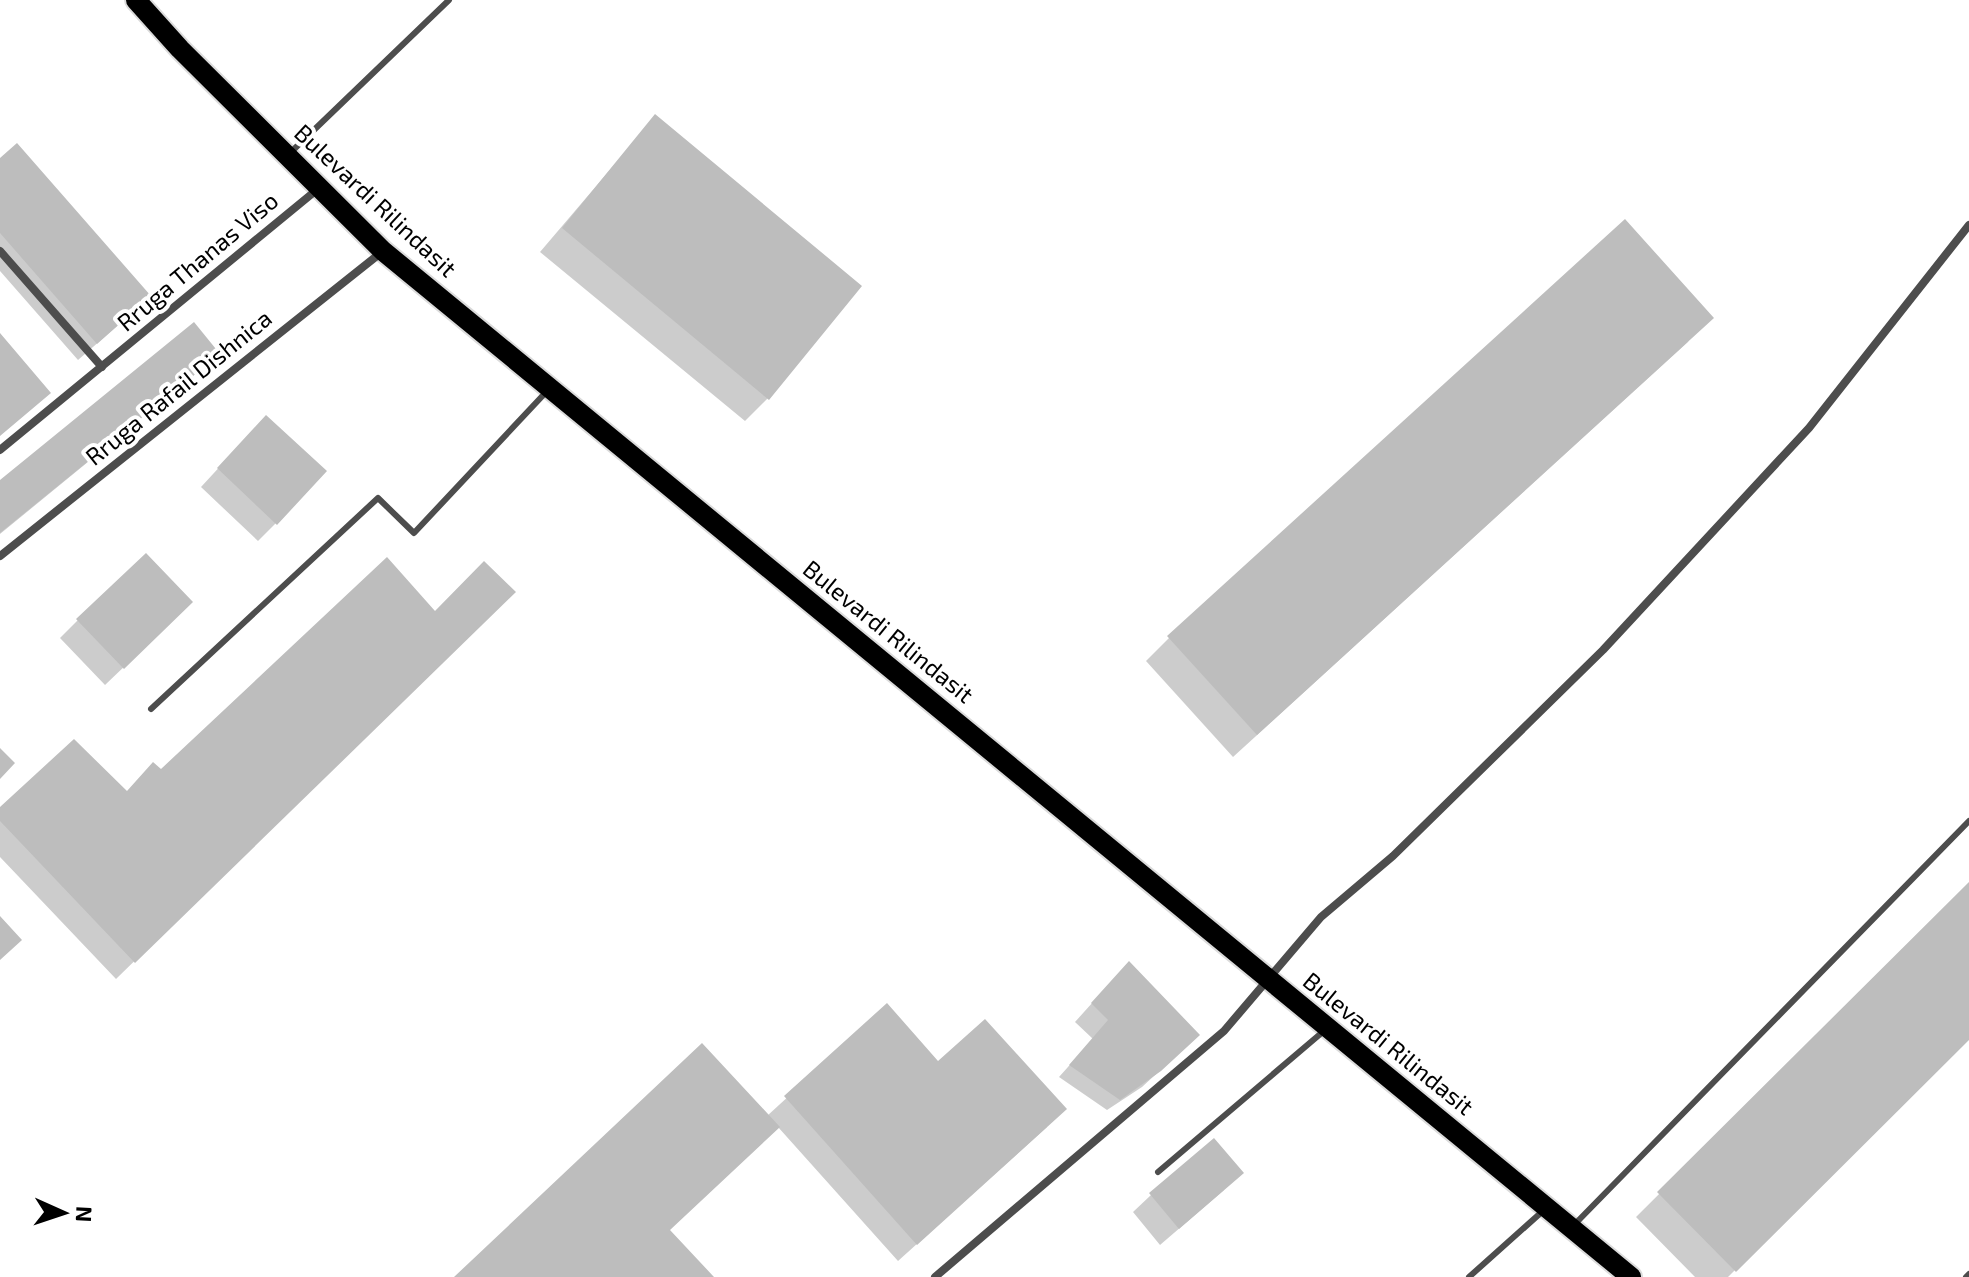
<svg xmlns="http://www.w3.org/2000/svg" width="1969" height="1277" font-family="'Exo 2',sans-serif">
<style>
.shadow{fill:#0003}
.building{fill:#bdbdbd}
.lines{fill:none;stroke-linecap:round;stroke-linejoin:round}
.primary-casing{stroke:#dbdbdb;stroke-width:24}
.service{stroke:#4d4d4d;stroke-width:6}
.minor{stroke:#4d4d4d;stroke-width:8}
.primary{stroke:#000;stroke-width:20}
.labels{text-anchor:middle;stroke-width:8;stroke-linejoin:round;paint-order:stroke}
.street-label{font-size:24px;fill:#000;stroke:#fff}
</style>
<rect width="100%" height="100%" fill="#fff"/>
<path class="shadow" d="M 655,117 L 768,398 L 745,421 L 540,252 Z
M 0,160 L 131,314 L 78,360 L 0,271 Z
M 1689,341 L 1233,757 L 1146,661 L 1169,638 Z
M 217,354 L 199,371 L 0,534 L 0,483 Z
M 249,435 L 276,523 L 258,541 L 201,487 Z
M 513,592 L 116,979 L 0,857 L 0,810 L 126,793 L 435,614 Z
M 78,620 L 173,620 L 105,685 L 60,638 Z
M 1969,885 L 1969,1037 L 1728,1277 L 1695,1277 L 1636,1217 Z
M 1111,982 L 1180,1052 L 1142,1087 L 1107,1110 L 1059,1077 L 1093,1039 L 1075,1022 Z
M 887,1006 L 938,1064 L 1047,1127 L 898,1261 L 778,1127 L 668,1231 L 711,1277 L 457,1277 L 767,1116 Z
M 1224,1190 L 1160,1245 L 1133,1212 L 1151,1195 Z"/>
<path class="building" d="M 655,114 L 862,286 L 769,400 L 562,228 Z
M 17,143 L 151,296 L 97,344 L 0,233 L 0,158 Z
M 1625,219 L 1714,318 L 1257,735 L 1167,636 Z
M 194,322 L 220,354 L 0,533 L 0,480 Z
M 0,333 L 51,393 L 0,436 Z
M 266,415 L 327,471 L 277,525 L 217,468 Z
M 146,553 L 193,602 L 124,669 L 76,619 Z
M 387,557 L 435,611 L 484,561 L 516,592 L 135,963 L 0,821 L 0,807 L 74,739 L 127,791 L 153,762 L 161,769 Z
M 0,748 L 15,763 L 0,779 Z
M 1969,882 L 1969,1040 L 1736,1272 L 1657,1192 Z
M 0,916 L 22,940 L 0,960 Z
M 1129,961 L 1200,1035 L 1161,1071 L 1120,1100 L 1069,1065 L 1108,1020 L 1091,1003 Z
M 887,1003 L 938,1061 L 985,1019 L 1067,1109 L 917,1245 L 784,1096 Z
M 702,1043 L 780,1127 L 670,1230 L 714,1277 L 454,1277 Z
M 1214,1138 L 1244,1173 L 1179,1229 L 1149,1193 Z"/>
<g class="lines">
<defs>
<path id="primary" d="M 136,0 L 180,49 L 383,251 L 1631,1277"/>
</defs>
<use href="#primary" class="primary-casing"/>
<path class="service" d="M 290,153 L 449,0
M 151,709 L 378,498 L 414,533 L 548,390
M 1158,1172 L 1325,1030
M 1574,1225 L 1969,821
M 1469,1277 L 1544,1210
M 1966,1277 L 1969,1274"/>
<path class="minor" d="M 0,251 L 102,367
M 0,450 L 319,188
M 0,556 L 383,251
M 935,1277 L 1224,1031 L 1321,917 L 1393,856 L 1603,650 L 1809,428 L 1969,225"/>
<use href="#primary" class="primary"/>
</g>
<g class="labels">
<g class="street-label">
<text transform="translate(375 201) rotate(43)" y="8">Bulevardi Rilindasit</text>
<text transform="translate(198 262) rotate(-40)" y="8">Rruga Thanas Viso</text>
<text transform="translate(179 388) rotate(-39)" y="8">Rruga Rafail Dishnica</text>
<text transform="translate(888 632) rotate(39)" y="8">Bulevardi Rilindasit</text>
<text transform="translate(1388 1044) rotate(39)" y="8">Bulevardi Rilindasit</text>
</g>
</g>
<g transform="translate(64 1213) rotate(93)" stroke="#ffffff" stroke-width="6" paint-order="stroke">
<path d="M0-6L14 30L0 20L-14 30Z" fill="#000000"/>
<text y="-12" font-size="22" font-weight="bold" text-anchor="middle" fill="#000000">N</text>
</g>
</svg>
